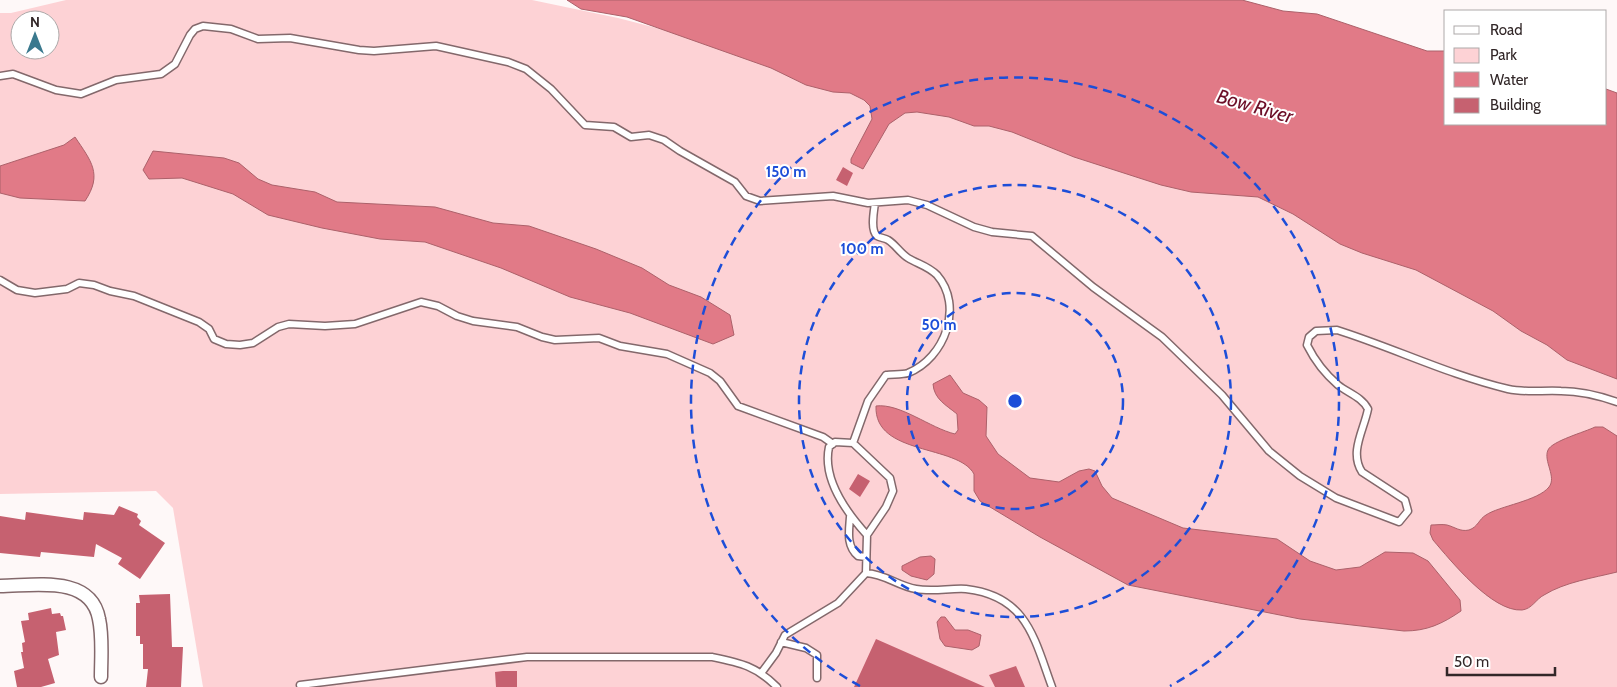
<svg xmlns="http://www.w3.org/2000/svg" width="1617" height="687" font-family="Cabin,sans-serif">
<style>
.green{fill:#fdd2d5;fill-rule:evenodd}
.water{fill:#e17a87;stroke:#ac616a}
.building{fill:#c66170}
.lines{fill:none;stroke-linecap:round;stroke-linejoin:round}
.lane-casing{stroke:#83686b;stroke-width:9}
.street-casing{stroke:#83686b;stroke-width:15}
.lane{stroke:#fff;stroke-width:6}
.street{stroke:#fff;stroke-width:12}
.ring{fill:none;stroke:#1d4ed8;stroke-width:2.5;stroke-dasharray:9 6}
.labels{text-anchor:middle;stroke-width:4;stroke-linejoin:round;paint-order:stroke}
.water-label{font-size:20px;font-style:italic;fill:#6d0f28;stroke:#fff}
.centre{fill:#1d4ed8;stroke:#fff;stroke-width:2.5}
.ring-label{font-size:15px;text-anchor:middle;font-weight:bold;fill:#1d4ed8;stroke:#fff;stroke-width:4;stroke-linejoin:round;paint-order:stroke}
</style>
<rect width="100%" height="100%" fill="#fef8f8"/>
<path class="green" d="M 66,0 L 532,0 L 618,18 L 1271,187 L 1617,359 L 1617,687 L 203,687 L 173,508 L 156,491 L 0,494 L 0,13 L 11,13 ZM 20,20 L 50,20 L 50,50 L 20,50 Z"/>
<path class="water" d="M 567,0 L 1242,0 L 1283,11 L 1317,14 L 1427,51 L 1446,51 L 1446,124 L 1606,124 L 1606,89 L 1617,93 L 1617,379 L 1567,360 L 1547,345 L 1521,331 L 1493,311 L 1416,270 L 1362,253 L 1340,244 L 1293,214 L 1258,197 L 1191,192 L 1161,185 L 1074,157 L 1012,132 L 989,126 L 974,126 L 949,117 L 917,112 L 905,113 L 889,124 L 863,169 L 851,163 L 851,159 L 872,119 L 870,106 L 864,100 L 850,93 L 833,92 L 806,85 L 771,68 L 627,17 L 581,9 Z
M 75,137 C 91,161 103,174 85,201 L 20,198 L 0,193 L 0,166 L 64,145 Z
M 153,151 L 224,158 L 239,163 L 258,179 L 272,185 L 315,192 L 337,202 L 435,207 L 493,223 L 529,226 L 596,249 L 642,268 L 669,285 L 701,297 L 730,315 L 734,335 L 713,344 L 630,313 L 570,297 L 501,268 L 425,242 L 380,239 L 322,228 L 268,215 L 233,194 L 182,178 L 149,179 L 143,170 Z
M 950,375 L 963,393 L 979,400 L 987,407 L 986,436 L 998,454 L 1030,478 L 1059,482 L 1079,471 L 1089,469 L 1095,471 L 1102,486 L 1112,498 L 1183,528 L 1277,539 L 1310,561 L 1336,570 L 1360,567 L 1385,552 L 1413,553 L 1428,561 L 1460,600 L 1461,611 C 1442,624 1427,631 1404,631 L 1300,619 L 1128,585 L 1040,537 L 980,501 L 974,491 L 974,474 C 958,444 874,456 876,406 C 900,403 930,428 955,434 L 958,430 L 957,414 C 946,405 934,399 933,384 Z
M 1595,427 L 1603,427 L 1617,436 L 1617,572 C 1593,578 1565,582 1544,595 C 1536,599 1532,609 1522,610 C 1492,612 1451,561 1433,540 L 1430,533 L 1431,525 C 1436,525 1442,524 1447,525 C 1455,527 1460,532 1469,530 C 1478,527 1479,519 1486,515 C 1499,506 1538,501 1549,487 C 1557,477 1543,461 1548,450 C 1552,441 1585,432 1595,427 Z
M 931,556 L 935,559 L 934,574 L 927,580 L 911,576 L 902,570 L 902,566 L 920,557 Z
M 941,617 L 945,617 L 955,630 L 968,630 L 981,635 L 979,646 L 972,650 L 945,646 L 940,639 L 937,622 Z"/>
<path class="building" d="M 843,167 L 853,173 L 847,186 L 836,180 Z
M 858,474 L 870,481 L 860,497 L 849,489 Z
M 119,506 L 138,514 L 137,517 L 141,521 L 139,525 L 165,543 L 140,579 L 118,564 L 122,558 L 96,544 L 94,557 L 41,552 L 40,557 L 0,553 L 0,516 L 25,520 L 26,512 L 83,520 L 84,512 L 114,515 Z
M 170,594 L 172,647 L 183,647 L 181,687 L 146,687 L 148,669 L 143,669 L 143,644 L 140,644 L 140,636 L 136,636 L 136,603 L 140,603 L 139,595 Z
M 51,608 L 52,614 L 60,613 L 61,616 L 63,616 L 66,630 L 56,632 L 59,655 L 48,659 L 55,683 L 41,687 L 17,687 L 14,671 L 24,668 L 21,652 L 23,652 L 22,643 L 25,642 L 21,621 L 29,620 L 28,613 Z
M 876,639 L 985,687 L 854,687 Z
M 1016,666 L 1025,687 L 995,687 L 989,675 Z
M 503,671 L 517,671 L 517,687 L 496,687 L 495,672 Z"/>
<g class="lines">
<defs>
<path id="lane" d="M 0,76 L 13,74 L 56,90 L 81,94 L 116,80 L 161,74 L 175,64 L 190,35 L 195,29 L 203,26 L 231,29 L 258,39 L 290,38 L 359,50 L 374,51 L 436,46 L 508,62 L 526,69 L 551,89 L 585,125 L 614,127 L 631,137 L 649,135 L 664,140 L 680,151 L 735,182 L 746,196 L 760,201 L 833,196 L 868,203 L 908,200 L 927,205 L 974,227 L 992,232 L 1032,236 L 1093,287 L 1162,337 L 1222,395 L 1269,451 L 1300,476 L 1336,498 L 1399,522 L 1408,511 L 1405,500 L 1362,472 C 1349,452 1364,430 1368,409 C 1362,397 1348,393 1338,385 C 1324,373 1315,361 1307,345 L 1309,337 L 1316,331 L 1337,330 C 1394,348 1449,375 1508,389 C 1526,393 1542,390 1561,391 C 1579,391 1600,396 1617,402
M 0,280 L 17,290 L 35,293 L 67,289 L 79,283 L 94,285 L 110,291 L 134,296 L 199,322 L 209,329 L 214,339 L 226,344 L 240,345 L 253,343 L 278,327 L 289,324 L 325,326 L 355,324 L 421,302 L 438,306 L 457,316 L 473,321 L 517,327 L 542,337 L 555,340 L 599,338 L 620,346 L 667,354 L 710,373 L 720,381 L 738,406 L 823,437 L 833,444
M 853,443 L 868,401 L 886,375 C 892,374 902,375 908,373 C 945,358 964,306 937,275 C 928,266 918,264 908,258 C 900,253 895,244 888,240 C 885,238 880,238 877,236 C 870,230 874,211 875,203
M 850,517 C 849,531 846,546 858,556 L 866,557
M 866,573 C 885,574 898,586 916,589 C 933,592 950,588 966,589 C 1027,596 1034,638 1052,687
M 781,642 L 806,648 L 817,655 L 817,678
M 762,672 L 776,653 L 785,635 L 838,603 L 866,573 L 867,535 L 886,507 L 893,491 L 890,478 L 853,443 L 835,442 L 829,447 C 822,479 847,513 867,535
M 300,685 L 527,657 L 712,657 C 741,663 756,666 777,687"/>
<path id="street" d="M 0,586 C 33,586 91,574 99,619 C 103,637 101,658 101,677"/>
</defs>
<use href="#lane" class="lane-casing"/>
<use href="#street" class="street-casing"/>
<use href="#lane" class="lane"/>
<use href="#street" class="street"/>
</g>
<g class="ring">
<circle cx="1015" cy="401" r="108"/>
<circle cx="1015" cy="401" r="216"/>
<path d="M860 686A324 324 0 1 1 1170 686"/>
</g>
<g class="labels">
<g class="water-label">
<text transform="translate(1255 106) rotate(16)" y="7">Bow River</text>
</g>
</g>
<circle cx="1015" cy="401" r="8" class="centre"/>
<g class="ring-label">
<text x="786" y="177">150 m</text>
<text x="862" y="254">100 m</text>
<text x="939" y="330">50 m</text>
</g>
<rect x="1444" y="10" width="162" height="115" fill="#ffffff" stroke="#ada9a9"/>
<rect x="1454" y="26" width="25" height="8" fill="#ffffff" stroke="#ada9a9"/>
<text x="1490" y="35" font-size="15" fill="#322728">Road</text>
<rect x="1454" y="48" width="25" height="15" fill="#fdd2d5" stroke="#ada9a9"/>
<text x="1490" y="60" font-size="15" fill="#322728">Park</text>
<rect x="1454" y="72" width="25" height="15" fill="#e17a87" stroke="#ada9a9"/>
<text x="1490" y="85" font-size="15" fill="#322728">Water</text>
<rect x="1454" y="98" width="25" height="15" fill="#c66170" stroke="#ada9a9"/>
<text x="1490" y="110" font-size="15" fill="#322728">Building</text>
<g transform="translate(35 35)"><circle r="24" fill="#ffffff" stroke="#ada9a9"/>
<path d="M0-4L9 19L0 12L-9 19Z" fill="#3a798e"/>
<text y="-8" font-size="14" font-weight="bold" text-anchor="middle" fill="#322728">N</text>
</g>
<path d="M1447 667v8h108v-8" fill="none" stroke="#322728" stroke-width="2.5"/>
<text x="1454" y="667" font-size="15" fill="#322728" stroke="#ffffff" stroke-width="4" paint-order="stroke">50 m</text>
</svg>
